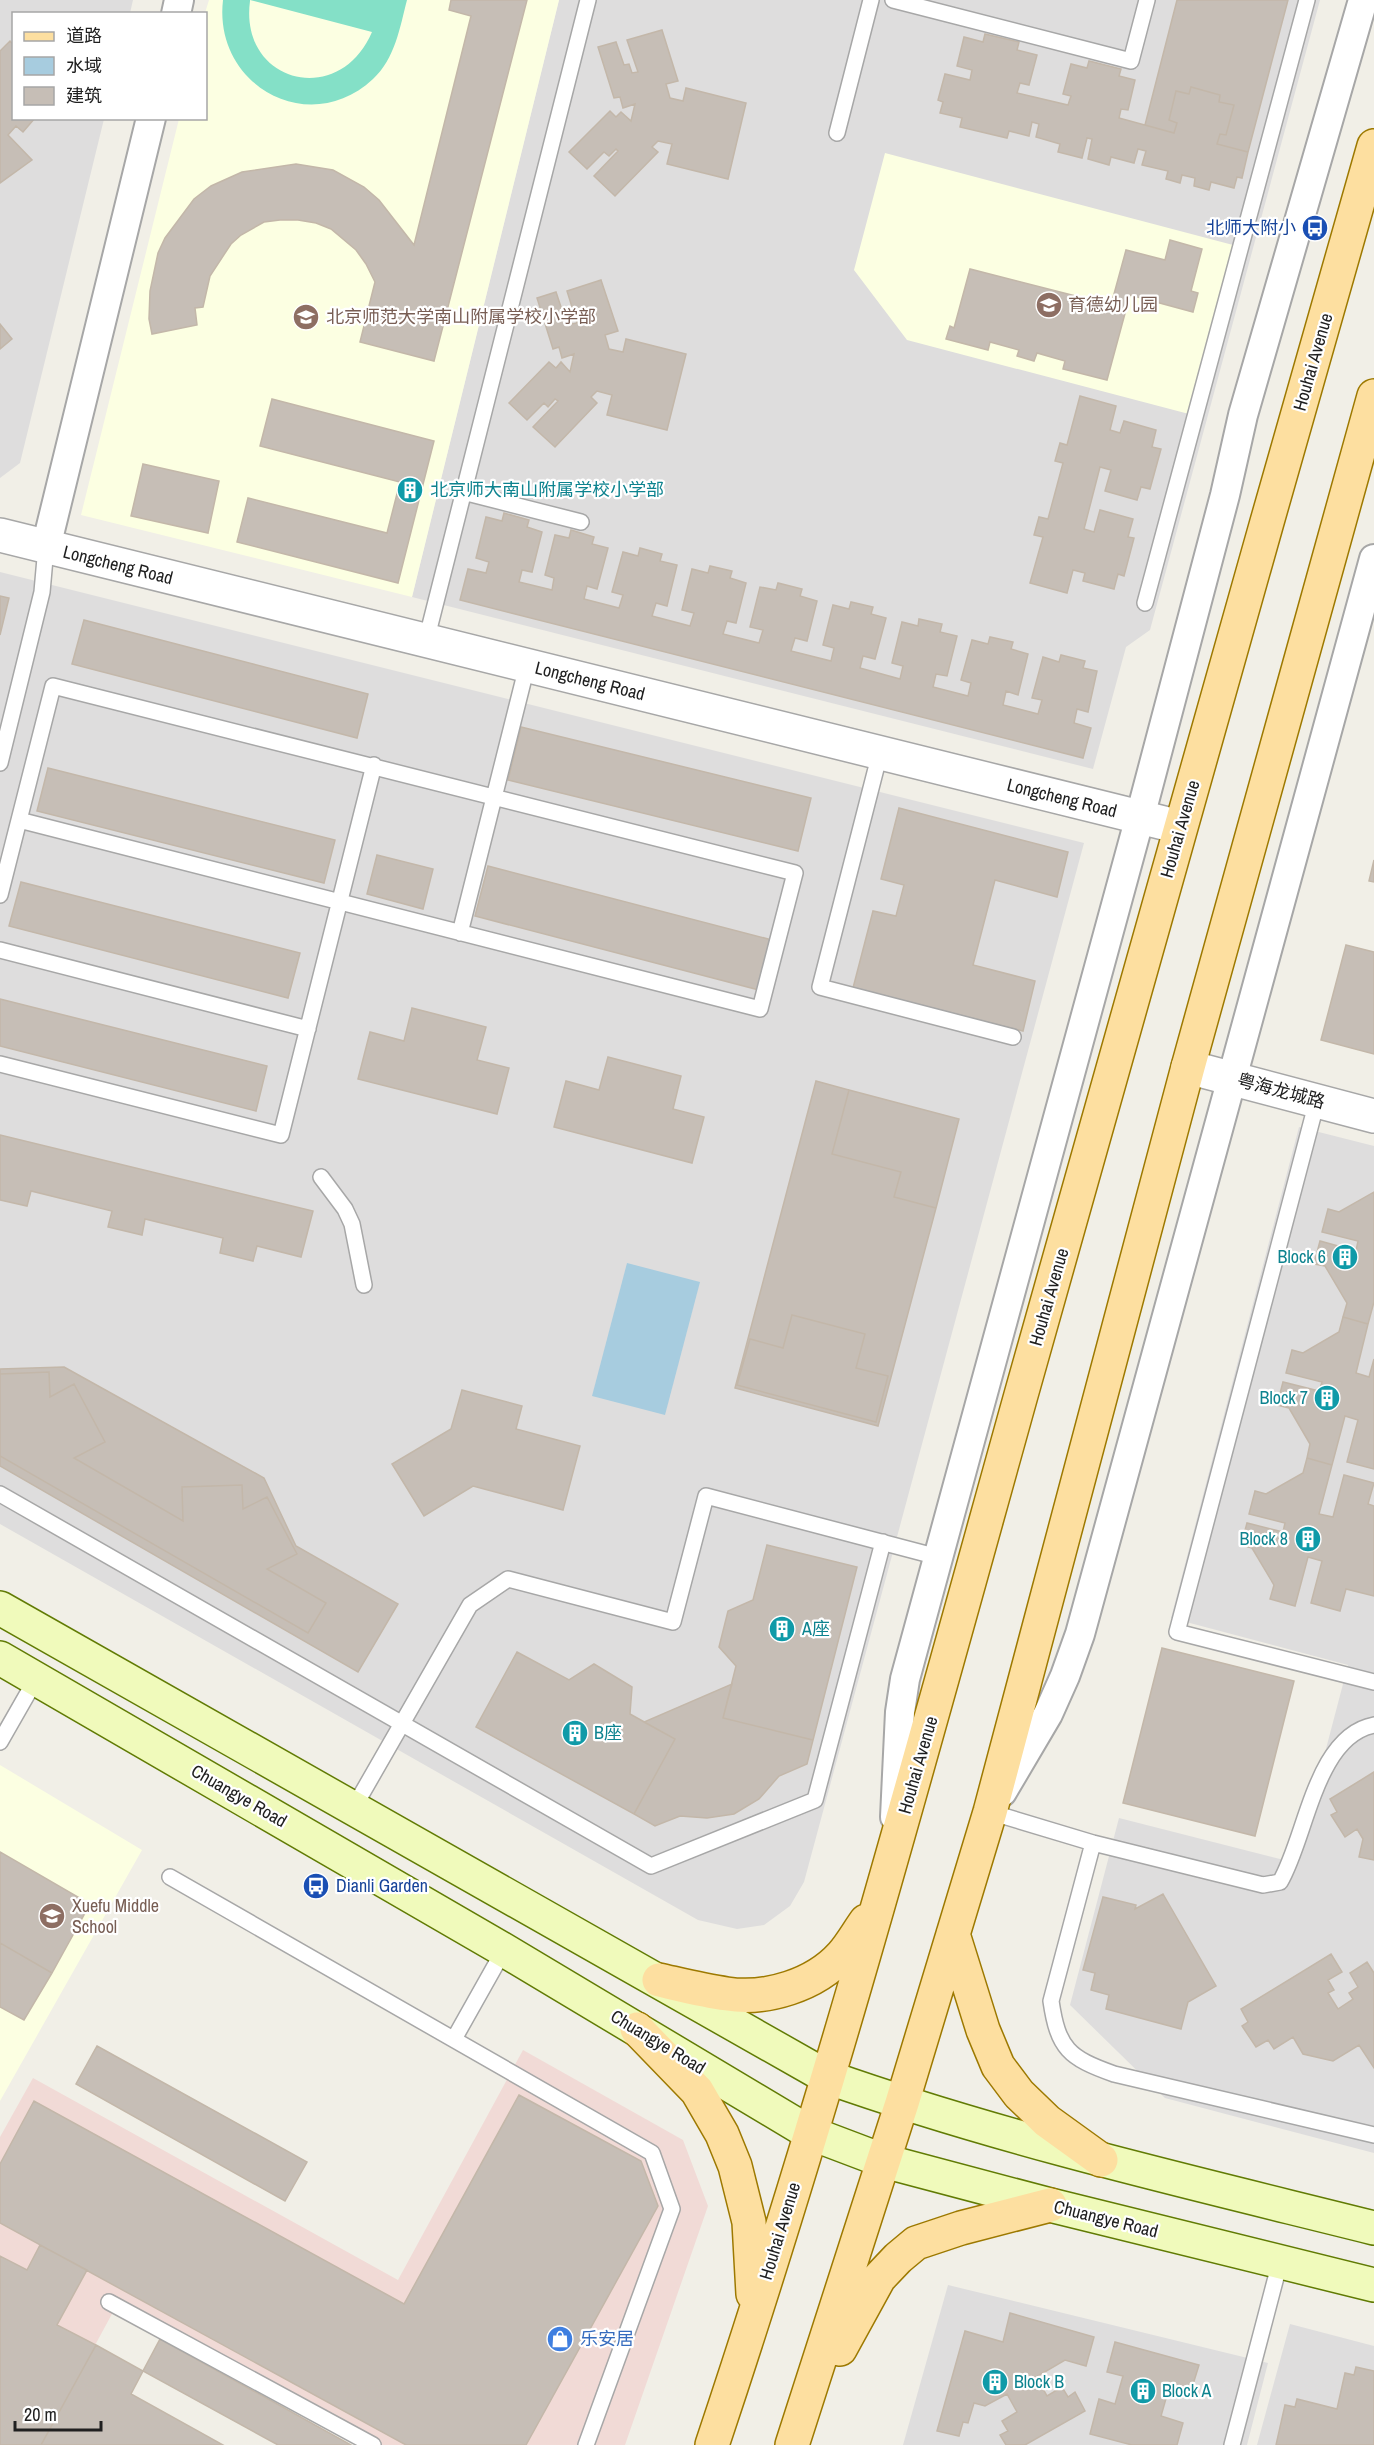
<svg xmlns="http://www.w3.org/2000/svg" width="1374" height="2445" font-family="'Archivo Narrow','Noto Sans SC',sans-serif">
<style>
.residential{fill:#dedddd}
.commercial{fill:#f1dad6}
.education{fill:#fcffe2}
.pitch{fill:#84e0c7;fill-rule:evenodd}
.water{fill:#a7ccdf}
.building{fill:#c6beb6;stroke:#c3b7a9;stroke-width:1.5}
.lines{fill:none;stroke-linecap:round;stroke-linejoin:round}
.service-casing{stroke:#a7a7a7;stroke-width:18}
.minor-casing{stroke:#a7a7a7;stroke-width:32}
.tertiary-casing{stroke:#a7a7a7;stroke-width:36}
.secondary-casing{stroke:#617b04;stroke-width:36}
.primary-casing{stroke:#9d7900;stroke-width:36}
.service{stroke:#fff;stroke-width:15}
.minor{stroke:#fff;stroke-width:28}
.tertiary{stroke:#fff;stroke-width:33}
.secondary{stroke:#f0fabb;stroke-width:33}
.primary{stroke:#fddfa0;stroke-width:33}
.labels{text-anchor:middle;stroke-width:4.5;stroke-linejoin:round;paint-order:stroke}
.transit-label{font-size:18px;fill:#164399;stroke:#fff;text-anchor:end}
.education-label{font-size:18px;fill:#785e54;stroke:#fff;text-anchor:start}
.street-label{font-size:18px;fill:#202020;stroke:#fff}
.culture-label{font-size:18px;fill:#0d838f;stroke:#fff;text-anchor:start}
.shop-label{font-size:18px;fill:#366cbe;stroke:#fff;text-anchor:start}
</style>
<rect width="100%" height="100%" fill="#f1efe7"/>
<path class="residential" d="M 0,0 L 133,0 L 130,13 L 14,14 L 14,118 L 104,119 L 20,463 L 0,478 Z
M 559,0 L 1320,0 L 1150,630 L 1126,647 L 1093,769 L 412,597 Z
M 0,572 L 1084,843 L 804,1882 L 790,1906 L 764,1925 L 737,1929 L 698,1920 L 0,1524 Z
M 1299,1127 L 1374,1146 L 1374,2153 L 1165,2098 L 1070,2005 L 1119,1818 L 1296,1863 L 1348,1665 L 1171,1618 Z
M 948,2285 L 1268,2363 L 1247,2445 L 903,2445 Z
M 1290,2324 L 1374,2346 L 1374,2445 L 1257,2445 Z"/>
<path class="commercial" d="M 523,2050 L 683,2140 L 708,2206 L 625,2445 L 356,2445 L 113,2312 L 41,2445 L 0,2445 L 0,2137 L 33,2078 L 398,2280 Z"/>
<path class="education" d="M 209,0 L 559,0 L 412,597 L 81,515 L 179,119 L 206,118 L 205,13 Z
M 885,153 L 1233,245 L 1189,414 L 907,340 L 854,270 Z
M 0,1765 L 142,1850 L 0,2101 Z"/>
<path class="pitch" d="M 223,0 L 407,0 C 400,27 395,59 373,79 C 309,139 213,85 223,0 ZM 250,1 L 250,0 L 372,32 C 339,109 239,83 250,1 Z"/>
<path class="water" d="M 627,1263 L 700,1282 L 665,1415 L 592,1396 Z"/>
<path class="building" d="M 451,0 L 527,0 L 434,361 L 360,342 L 375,282 L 366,264 L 356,250 L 331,229 L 316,223 L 298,220 L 280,220 L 264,222 L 241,235 L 231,244 L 210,276 L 203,307 L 195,308 L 197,325 L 152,334 L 149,319 L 150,291 L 158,253 L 165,238 L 194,199 L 211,186 L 242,172 L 296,164 L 333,170 L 364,187 L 379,200 L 414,245 L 471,16 L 449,10 Z
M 1177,0 L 1288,0 L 1248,152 L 1217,144 L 1220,134 L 1226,135 L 1234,105 L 1219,102 L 1220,95 L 1191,87 L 1189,94 L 1176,91 L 1169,120 L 1177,123 L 1174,133 L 1145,125 Z
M 662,30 L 678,81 L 666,84 L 670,98 L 683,101 L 686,88 L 746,103 L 728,179 L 667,164 L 672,144 L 658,141 L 652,147 L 658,152 L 615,196 L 594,176 L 618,151 L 616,149 L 609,156 L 604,152 L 587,169 L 569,152 L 610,111 L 616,117 L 621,112 L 631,121 L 635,104 L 623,108 L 620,97 L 614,98 L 598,47 L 616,42 L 624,65 L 629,64 L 632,73 L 638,72 L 627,40 Z
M 985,34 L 1019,42 L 1017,50 L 1037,55 L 1029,85 L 1020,83 L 1017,93 L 1068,105 L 1071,96 L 1063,94 L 1071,64 L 1087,68 L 1089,61 L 1121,69 L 1119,76 L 1135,80 L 1128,110 L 1121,109 L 1119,118 L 1174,133 L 1177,123 L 1169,120 L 1176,91 L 1189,94 L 1191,87 L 1220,95 L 1219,102 L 1234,105 L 1226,135 L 1220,134 L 1217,144 L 1248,152 L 1242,178 L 1237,177 L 1234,188 L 1211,182 L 1209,190 L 1194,186 L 1195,178 L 1182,175 L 1180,183 L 1166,179 L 1168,171 L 1142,165 L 1146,151 L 1138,149 L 1134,163 L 1111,157 L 1109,165 L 1088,159 L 1092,139 L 1087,138 L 1082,158 L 1058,152 L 1060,144 L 1036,137 L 1039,124 L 1032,122 L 1029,136 L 1009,131 L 1007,138 L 960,127 L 962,118 L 940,113 L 943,102 L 938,100 L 945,74 L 970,80 L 972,70 L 957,66 L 964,37 L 983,42 Z
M 10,41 L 14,45 L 14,118 L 35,118 L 23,132 L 16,126 L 8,135 L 32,160 L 0,183 L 0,51 Z
M 1170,240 L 1202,249 L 1191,291 L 1198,293 L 1193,312 L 1130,295 L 1107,380 L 1063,369 L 1065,361 L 1037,353 L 1034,361 L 1017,356 L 1019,350 L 990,342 L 988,350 L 946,339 L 950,326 L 954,328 L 970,269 L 1111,305 L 1126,250 L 1165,260 Z
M 601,280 L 618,331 L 605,335 L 609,349 L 623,352 L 626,339 L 686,354 L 667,430 L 607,415 L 612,395 L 597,391 L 591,397 L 597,403 L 555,447 L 533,427 L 558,401 L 555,399 L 548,407 L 544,403 L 527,420 L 509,403 L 549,362 L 556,368 L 561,362 L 570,372 L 574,354 L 562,358 L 559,347 L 553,349 L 537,298 L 556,292 L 564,316 L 569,315 L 572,324 L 577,323 L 567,291 Z
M 0,324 L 12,339 L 0,349 Z
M 1080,396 L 1116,406 L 1110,430 L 1120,433 L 1124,421 L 1156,430 L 1152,447 L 1161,449 L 1150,489 L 1141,487 L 1137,500 L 1105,491 L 1111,470 L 1100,467 L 1084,529 L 1094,532 L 1100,510 L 1133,519 L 1128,537 L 1134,538 L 1124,576 L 1118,574 L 1114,589 L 1083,581 L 1085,573 L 1073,570 L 1067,593 L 1030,583 L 1043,537 L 1034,535 L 1039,517 L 1048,519 L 1063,463 L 1055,461 L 1060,443 L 1067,445 Z
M 272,399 L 434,441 L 398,583 L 237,542 L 248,498 L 387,533 L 400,482 L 260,446 Z
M 143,464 L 219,481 L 208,533 L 131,516 Z
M 504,513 L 529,520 L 527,527 L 542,532 L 532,572 L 522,570 L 519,582 L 552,590 L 554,578 L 545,575 L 555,535 L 569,538 L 571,530 L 594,537 L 592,544 L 608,548 L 597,589 L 587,586 L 584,599 L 619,608 L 623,595 L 612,592 L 623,552 L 638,556 L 640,548 L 662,554 L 660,561 L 677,565 L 667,606 L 656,603 L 652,616 L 690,626 L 694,613 L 682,610 L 692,569 L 708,573 L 710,566 L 732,571 L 730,578 L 746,583 L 736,623 L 727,621 L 723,634 L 759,643 L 763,630 L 750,627 L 760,587 L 776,590 L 778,583 L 802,589 L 800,596 L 817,601 L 807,641 L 795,638 L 791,651 L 831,661 L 834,648 L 823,645 L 833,605 L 849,609 L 851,602 L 873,607 L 871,614 L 886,618 L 875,659 L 863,656 L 860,668 L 900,679 L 903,666 L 892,663 L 902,622 L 918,626 L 919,619 L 942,624 L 940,632 L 957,636 L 947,676 L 936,674 L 933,687 L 968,696 L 971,683 L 961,680 L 972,640 L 988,644 L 990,637 L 1013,642 L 1011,649 L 1028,654 L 1018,695 L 1006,691 L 1003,705 L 1038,714 L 1042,700 L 1032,698 L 1043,657 L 1059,662 L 1061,655 L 1085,661 L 1083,668 L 1097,671 L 1088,712 L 1077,709 L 1074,723 L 1091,728 L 1083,758 L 460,600 L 468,569 L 486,573 L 489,562 L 476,558 L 486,517 L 502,521 Z
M 0,596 L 9,598 L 0,635 Z
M 84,620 L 368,694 L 357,738 L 72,664 Z
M 521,727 L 811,798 L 798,851 L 508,780 Z
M 48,768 L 335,840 L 324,883 L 37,811 Z
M 899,808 L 1068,852 L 1057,897 L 995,880 L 973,965 L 1035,981 L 1023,1031 L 853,988 L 873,911 L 896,916 L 904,885 L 881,879 Z
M 377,855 L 433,869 L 423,909 L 367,894 Z
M 1374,860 L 1374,882 L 1369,881 Z
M 488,866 L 772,940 L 759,990 L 475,916 Z
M 21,882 L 300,953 L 288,998 L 9,926 Z
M 1346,945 L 1374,952 L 1374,1054 L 1321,1040 Z
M 0,999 L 267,1066 L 256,1111 L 0,1046 Z
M 412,1008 L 486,1027 L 477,1060 L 509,1068 L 497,1114 L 358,1079 L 370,1032 L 404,1041 Z
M 608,1057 L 681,1076 L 673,1109 L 704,1117 L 692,1163 L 554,1127 L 566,1081 L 599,1090 Z
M 816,1081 L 849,1090 L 832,1154 L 901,1172 L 894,1197 L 936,1208 L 878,1426 L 735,1388 Z
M 849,1090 L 959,1119 L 936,1208 L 894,1197 L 901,1172 L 832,1154 Z
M 0,1135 L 313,1211 L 301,1257 L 257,1246 L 253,1261 L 220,1253 L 223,1238 L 145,1219 L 142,1235 L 108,1227 L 112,1211 L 31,1191 L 27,1206 L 0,1200 Z
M 1374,1192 L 1374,1302 L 1368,1324 L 1343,1317 L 1347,1303 L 1325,1266 L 1314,1264 L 1320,1241 L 1356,1251 L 1358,1241 L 1322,1232 L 1328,1209 L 1339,1212 Z
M 792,1315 L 865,1334 L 856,1368 L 888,1376 L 876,1422 L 737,1385 L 750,1339 L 783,1348 Z
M 1343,1317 L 1368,1324 L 1356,1373 L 1369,1377 L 1374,1359 L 1374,1469 L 1347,1462 L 1358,1420 L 1345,1416 L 1332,1465 L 1307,1458 L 1310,1444 L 1289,1408 L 1277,1405 L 1283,1382 L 1319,1391 L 1322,1382 L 1286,1373 L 1292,1350 L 1303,1353 L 1339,1332 Z
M 64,1367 L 264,1478 L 296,1546 L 398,1604 L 358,1672 L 0,1466 L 0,1369 Z
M 49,1372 L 50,1397 L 74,1384 L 105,1442 L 74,1458 L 183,1521 L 182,1487 L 242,1485 L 243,1509 L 267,1497 L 297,1554 L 267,1569 L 326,1603 L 308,1633 L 0,1456 L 0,1374 Z
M 462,1390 L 522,1406 L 516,1429 L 580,1446 L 563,1510 L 473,1486 L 424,1516 L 392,1464 L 451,1429 Z
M 1307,1458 L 1332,1465 L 1319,1514 L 1333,1517 L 1344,1475 L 1374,1483 L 1368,1504 L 1374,1506 L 1374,1596 L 1346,1589 L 1340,1611 L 1311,1603 L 1322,1561 L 1308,1557 L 1295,1606 L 1270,1599 L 1274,1585 L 1252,1548 L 1241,1545 L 1247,1523 L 1283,1532 L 1285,1523 L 1249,1514 L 1255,1491 L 1266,1494 L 1303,1473 Z
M 767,1545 L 857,1567 L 813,1740 L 723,1718 L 736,1666 L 719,1647 L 728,1611 L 753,1600 Z
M 1162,1648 L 1294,1681 L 1255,1836 L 1123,1803 Z
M 517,1652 L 569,1680 L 594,1664 L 632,1687 L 630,1714 L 675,1739 L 634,1814 L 476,1727 Z
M 732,1684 L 723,1718 L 813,1740 L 807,1764 L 779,1776 L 759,1799 L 734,1814 L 707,1818 L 680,1816 L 655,1826 L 634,1814 L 675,1739 L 644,1722 Z
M 1374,1772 L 1374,1860 L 1359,1857 L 1363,1839 L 1357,1829 L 1345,1837 L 1331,1815 L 1337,1812 L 1330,1799 Z
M 0,1852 L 90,1904 L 52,1973 L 0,1943 Z
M 1163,1894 L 1216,1986 L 1188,2002 L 1181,2029 L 1106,2009 L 1109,1995 L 1091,1990 L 1095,1973 L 1083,1970 L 1103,1897 L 1136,1905 L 1135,1909 Z
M 0,1943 L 52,1973 L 24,2020 L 0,2007 Z
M 1331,1954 L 1342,1972 L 1328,1980 L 1334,1990 L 1328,1993 L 1338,2009 L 1353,1999 L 1349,1993 L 1358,1987 L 1350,1973 L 1367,1962 L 1374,1973 L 1374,2068 L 1359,2045 L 1333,2061 L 1303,2054 L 1293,2037 L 1274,2049 L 1268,2040 L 1256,2047 L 1242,2026 L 1248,2022 L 1241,2009 Z
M 97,2046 L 307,2162 L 285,2201 L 76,2084 Z
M 519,2095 L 641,2161 L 658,2206 L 526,2445 L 406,2445 L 0,2223 L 0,2164 L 34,2101 L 404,2304 Z
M 40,2245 L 87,2270 L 57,2325 L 96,2345 L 41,2445 L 0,2445 L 0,2256 L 27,2270 Z
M 1010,2313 L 1094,2337 L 1086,2366 L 1065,2360 L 1036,2377 L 1047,2396 L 1062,2387 L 1068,2397 L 1075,2392 L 1085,2411 L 1025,2445 L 1006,2445 L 1000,2435 L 1008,2431 L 1002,2421 L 1017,2412 L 1007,2394 L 985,2406 L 974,2403 L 968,2423 L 963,2422 L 959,2436 L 937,2431 L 965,2331 L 1003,2342 Z
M 160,2339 L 351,2445 L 278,2445 L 143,2371 Z
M 1115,2342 L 1199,2365 L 1190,2394 L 1169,2388 L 1161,2416 L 1183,2423 L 1177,2445 L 1132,2445 L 1090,2434 L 1099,2399 L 1115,2404 L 1123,2376 L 1107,2372 Z
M 96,2345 L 143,2371 L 131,2394 L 223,2445 L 41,2445 Z
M 1356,2367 L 1374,2371 L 1374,2445 L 1276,2445 L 1285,2405 L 1295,2407 L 1297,2399 L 1337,2409 L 1345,2373 L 1354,2375 Z"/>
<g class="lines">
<defs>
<path id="service" d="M 893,0 L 1131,61 L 1147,0
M 837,133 L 871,0
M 463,492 L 581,522
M 1145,603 L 1307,0
M 426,641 L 588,0
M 880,753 L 820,987 L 1013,1037
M 0,763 L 42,592 L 46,547
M 0,895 L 53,686 L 795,873 L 760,1009 L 19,820
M 460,933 L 527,666
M 0,950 L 308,1029
M 0,1064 L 281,1135 L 374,765
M 1317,1101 L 1177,1632 L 1374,1682
M 321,1177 L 345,1209 L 352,1224 L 364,1285
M 0,1494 L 651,1866 L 815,1800 L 883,1542
M 0,1742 L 36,1679
M 353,1809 L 470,1605 L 508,1579 L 673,1622 L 706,1496 L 938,1557
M 990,1812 L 1093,1843 L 1263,1885 L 1280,1882 C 1306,1839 1315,1736 1374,1725
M 1093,1843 L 1051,2001 C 1058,2049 1069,2058 1114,2074 L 1374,2135
M 170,1877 L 652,2153 L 672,2209 L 586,2445
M 454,2039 L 504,1950
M 109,2302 L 373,2445
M 1232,2445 L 1280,2262"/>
<path id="minor" d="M 176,14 L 179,0
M 46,547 L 151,118
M 1002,1792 L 1048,1714 L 1065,1676 L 1080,1634 L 1374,559
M 895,1817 L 900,1712 L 905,1679 L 1140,817 L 1225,495 L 1243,415 L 1363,0"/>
<path id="tertiary" d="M 0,535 L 1180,827
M 1188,1067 L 1374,1116"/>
<path id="secondary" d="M 0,1608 L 827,2077 C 1006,2140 1190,2182 1374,2228
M 0,1658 L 504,1950 L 810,2133 L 884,2161 L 1050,2205 L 1374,2285"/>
<path id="primary" d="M 953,1934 L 983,2030 L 998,2066 L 1019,2094 L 1047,2121 L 1101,2160
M 659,1980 C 681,1985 704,1991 727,1994 C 767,2000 815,1985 842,1955 C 851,1945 858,1932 866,1921
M 637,2029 L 697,2091 L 722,2134 L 735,2166 L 749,2222 L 753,2294
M 840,2349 L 879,2278 L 898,2258 L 916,2243 L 961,2228 L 1050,2205
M 712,2445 C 828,2099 923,1747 1021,1395 C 1138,979 1255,562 1374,146
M 792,2445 L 902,2103 L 990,1812 L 1188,1067 L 1374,396"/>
</defs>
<use href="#service" class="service-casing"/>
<use href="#minor" class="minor-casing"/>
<use href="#tertiary" class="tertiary-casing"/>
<use href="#secondary" class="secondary-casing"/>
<use href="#primary" class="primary-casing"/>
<use href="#service" class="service"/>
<use href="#minor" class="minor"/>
<use href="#tertiary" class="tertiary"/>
<use href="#secondary" class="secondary"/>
<use href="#primary" class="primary"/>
</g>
<defs>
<symbol id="bus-disc" viewBox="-11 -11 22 22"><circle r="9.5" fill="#1a4fb4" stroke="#fff"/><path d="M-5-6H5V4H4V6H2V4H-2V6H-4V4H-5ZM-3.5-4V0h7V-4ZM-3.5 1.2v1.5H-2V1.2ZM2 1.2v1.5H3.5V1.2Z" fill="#fff"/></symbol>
<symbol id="school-disc" viewBox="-11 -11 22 22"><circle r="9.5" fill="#8d6e63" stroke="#fff"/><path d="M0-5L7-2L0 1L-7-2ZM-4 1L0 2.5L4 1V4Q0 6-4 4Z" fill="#fff"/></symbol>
<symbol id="building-disc" viewBox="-11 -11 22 22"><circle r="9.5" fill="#0f9aa8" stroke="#fff"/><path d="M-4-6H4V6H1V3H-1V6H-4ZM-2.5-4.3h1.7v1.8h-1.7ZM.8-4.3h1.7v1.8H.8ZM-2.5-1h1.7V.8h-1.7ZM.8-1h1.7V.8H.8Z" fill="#fff"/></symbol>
<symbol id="shop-disc" viewBox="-11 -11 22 22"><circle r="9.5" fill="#3f7fe0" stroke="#fff"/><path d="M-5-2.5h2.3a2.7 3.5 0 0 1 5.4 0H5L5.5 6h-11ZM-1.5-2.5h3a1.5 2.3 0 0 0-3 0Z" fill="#fff"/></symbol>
</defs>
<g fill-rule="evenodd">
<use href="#bus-disc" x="1300" y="213" width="30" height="30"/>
<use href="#school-disc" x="1034" y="290" width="30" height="30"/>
<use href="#school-disc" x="291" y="302" width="30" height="30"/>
<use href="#building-disc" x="395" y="475" width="30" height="30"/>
<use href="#building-disc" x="1330" y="1242" width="30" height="30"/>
<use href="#building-disc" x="1312" y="1383" width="30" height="30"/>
<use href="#building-disc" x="1293" y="1524" width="30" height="30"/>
<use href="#building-disc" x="767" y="1614" width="30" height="30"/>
<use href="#building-disc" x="560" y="1718" width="30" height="30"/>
<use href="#bus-disc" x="301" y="1871" width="30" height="30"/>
<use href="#school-disc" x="37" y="1901" width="30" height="30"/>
<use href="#shop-disc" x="545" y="2324" width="30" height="30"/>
<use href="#building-disc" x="980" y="2367" width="30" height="30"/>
<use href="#building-disc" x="1128" y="2376" width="30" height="30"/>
</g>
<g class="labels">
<g class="transit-label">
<text x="1296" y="234">北师大附小</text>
<text x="336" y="1892" text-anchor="start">Dianli Garden</text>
</g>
<g class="education-label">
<text x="1068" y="311">育德幼儿园</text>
<text x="326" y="323">北京师范大学南山附属学校小学部</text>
<text x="72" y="1912">Xuefu Middle<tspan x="72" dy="21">School</tspan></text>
</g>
<g class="street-label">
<text transform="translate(1313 362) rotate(-74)" y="6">Houhai Avenue</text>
<text transform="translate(118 565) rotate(14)" y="6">Longcheng Road</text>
<text transform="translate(590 681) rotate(14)" y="6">Longcheng Road</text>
<text transform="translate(1062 798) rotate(14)" y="6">Longcheng Road</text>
<text transform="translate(1180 829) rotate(-74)" y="6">Houhai Avenue</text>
<text transform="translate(1281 1091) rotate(15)" y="6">粤海龙城路</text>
<text transform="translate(1049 1297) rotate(-74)" y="6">Houhai Avenue</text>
<text transform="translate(918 1765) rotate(-74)" y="6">Houhai Avenue</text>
<text transform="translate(239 1796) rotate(30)" y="6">Chuangye Road</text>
<text transform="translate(658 2042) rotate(31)" y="6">Chuangye Road</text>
<text transform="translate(1106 2219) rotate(14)" y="6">Chuangye Road</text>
<text transform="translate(780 2231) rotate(-73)" y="6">Houhai Avenue</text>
</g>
<g class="culture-label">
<text x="430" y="496">北京师大南山附属学校小学部</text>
<text x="1326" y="1263" text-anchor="end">Block 6</text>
<text x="1308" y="1404" text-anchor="end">Block 7</text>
<text x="1288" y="1545" text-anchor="end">Block 8</text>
<text x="802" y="1635">A座</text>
<text x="594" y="1739">B座</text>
<text x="1014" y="2388">Block B</text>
<text x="1162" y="2397">Block A</text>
</g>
<g class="shop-label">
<text x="580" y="2345">乐安居</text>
</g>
</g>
<rect x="12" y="12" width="195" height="108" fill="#ffffff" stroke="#a6a6a6" stroke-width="1.5"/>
<rect x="24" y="32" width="30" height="9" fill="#fddfa0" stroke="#a6a6a6" stroke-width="1.5"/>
<text x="66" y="42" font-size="18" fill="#202020">道路</text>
<rect x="24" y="57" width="30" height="18" fill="#a7ccdf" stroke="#a6a6a6" stroke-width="1.5"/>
<text x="66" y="72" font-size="18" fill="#202020">水域</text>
<rect x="24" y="87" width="30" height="18" fill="#c6beb6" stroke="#a6a6a6" stroke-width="1.5"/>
<text x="66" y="102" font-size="18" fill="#202020">建筑</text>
<path d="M15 2421v9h86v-9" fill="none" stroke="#202020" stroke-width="3"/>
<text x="24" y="2421" font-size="18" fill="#202020" stroke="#ffffff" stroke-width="4.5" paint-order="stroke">20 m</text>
</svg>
